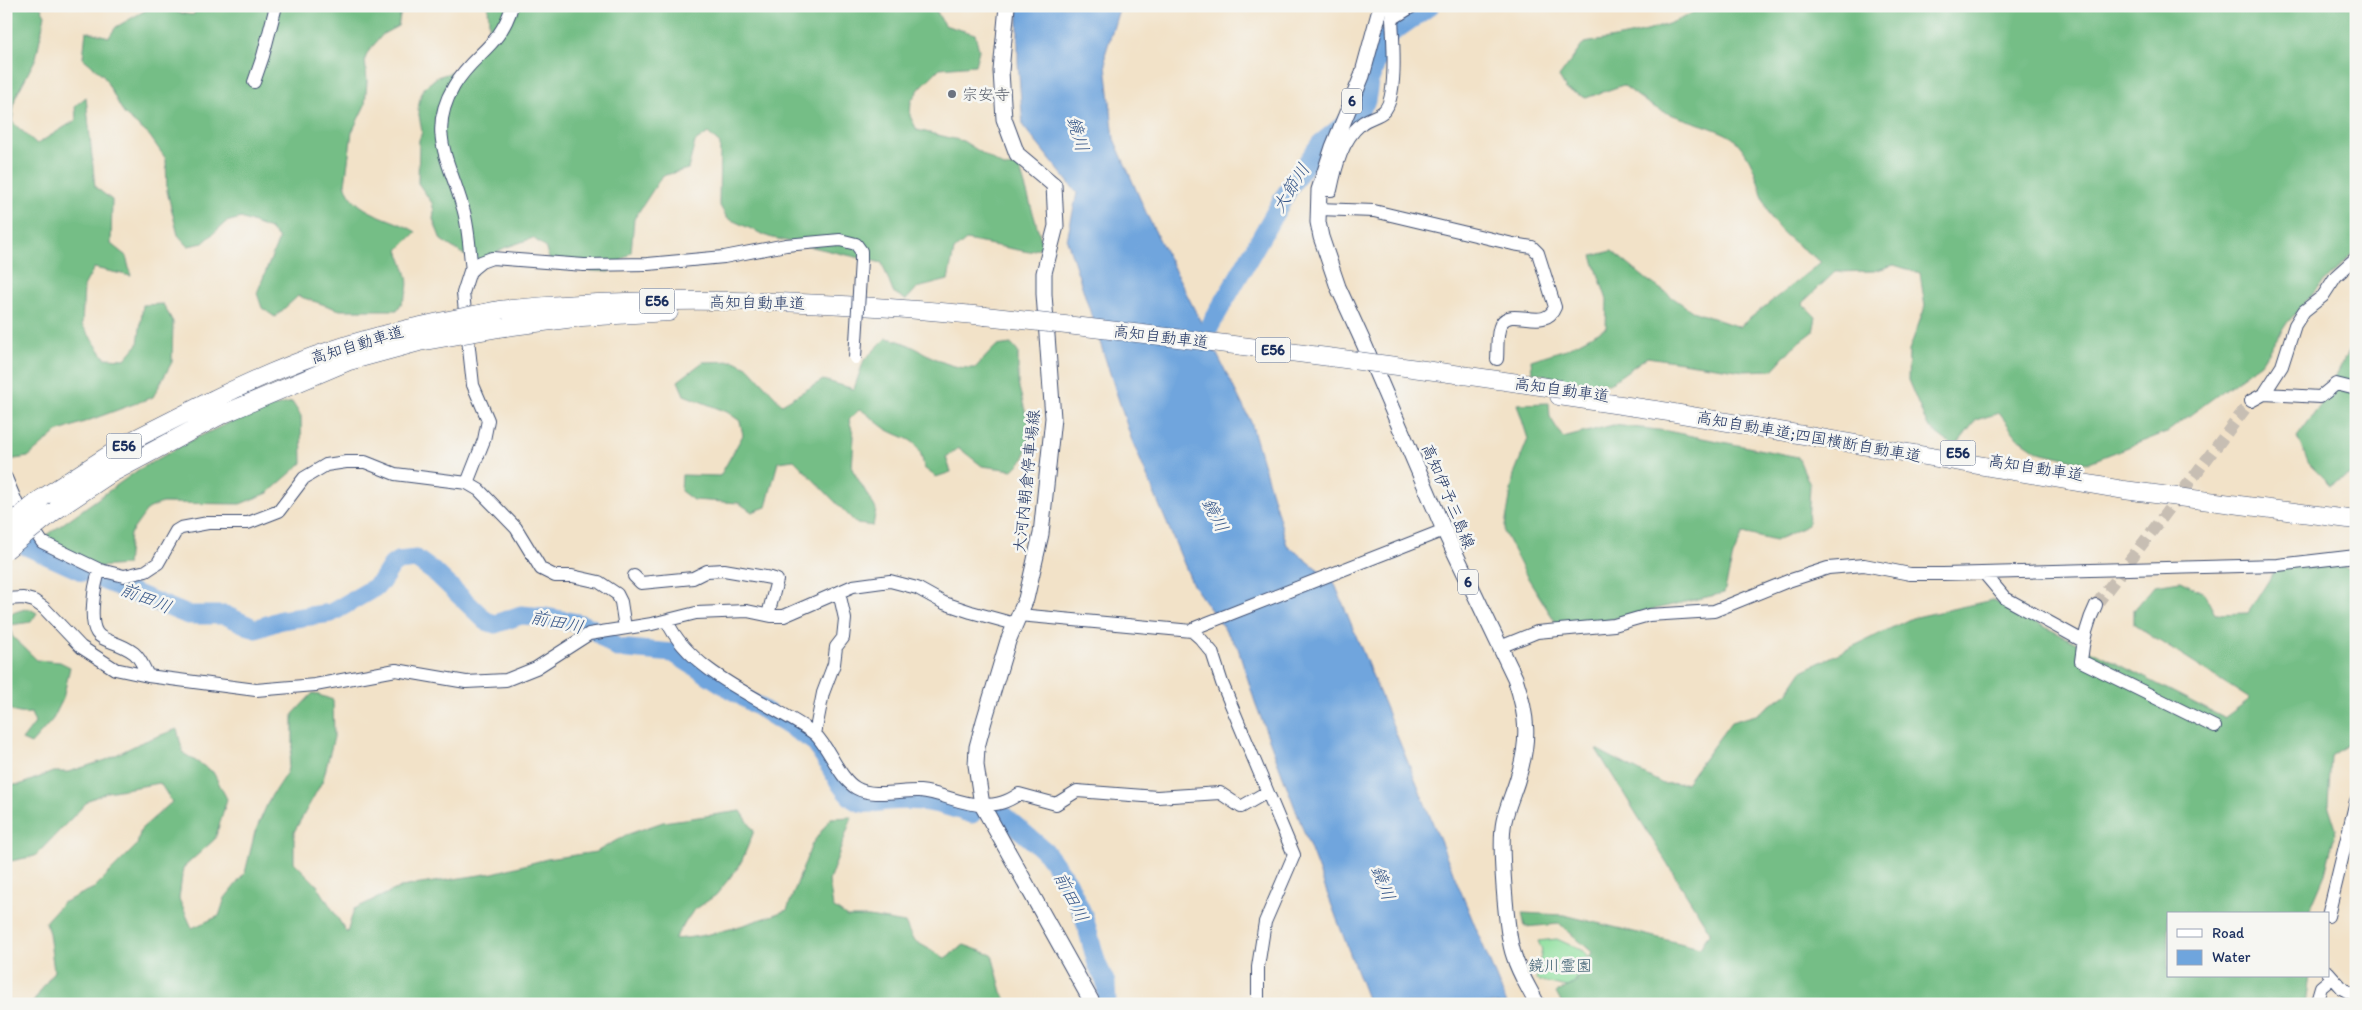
<svg xmlns="http://www.w3.org/2000/svg" width="2362" height="1010" font-family="Itim,'Klee One',sans-serif">
<style>
.green{fill:#90e09f;stroke:#56887e}
.forest{fill:#74be86;stroke:#487672}
.water{fill:#6fa5dd;stroke:#456a9e}
.lines{fill:none;stroke-linecap:round;stroke-linejoin:round}
.river{stroke:#6fa5dd;stroke-width:19}
.minor-tunnel{stroke:#c7beb3;stroke-width:12;stroke-dasharray:12 6;stroke-linecap:butt}
.minor-casing{stroke:#3b4a6e;stroke-width:14}
.major-casing{stroke:#3b4a6e;stroke-width:17}
.highway-casing{stroke:#3b4a6e;stroke-width:19}
.minor{stroke:#fff;stroke-width:12}
.major{stroke:#fff;stroke-width:15}
.highway{stroke:#fff;stroke-width:18}
.minor-bridge-casing{stroke:#3b4a6e;stroke-width:14;stroke-linecap:butt}
.highway-bridge-casing{stroke:#3b4a6e;stroke-width:19;stroke-linecap:butt}
.minor-bridge{stroke:#fff;stroke-width:12}
.highway-bridge{stroke:#fff;stroke-width:18}
.worship-dot{fill:#6b7280;stroke:#f6f6f2;stroke-width:2}
.labels{text-anchor:middle;stroke-width:5;stroke-linejoin:round;paint-order:stroke}
.shield{fill:#f6f6f2;stroke:#5d6b8a;stroke-width:1}
.shield-label{font-size:15px;font-weight:bold;fill:#1b2f5e}
.worship-label{font-size:16px;fill:#5b616d;stroke:#f6f6f2;text-anchor:start}
.street-label{font-size:16px;fill:#1b2f5e;stroke:#f6f6f2}
.park-label{font-size:16px;fill:#385b6e;stroke:#f6f6f2}
.water-label{font-size:18px;font-style:italic;fill:#38588a;stroke:#f6f6f2}
</style>
<rect width="100%" height="100%" fill="#f6f6f2"/>
<filter id="ink" filterUnits="userSpaceOnUse"><feTurbulence type="fractalNoise" baseFrequency=".02" numOctaves="2"/><feDisplacementMap in="SourceGraphic" scale="10" xChannelSelector="R" yChannelSelector="G"/><feConvolveMatrix kernelMatrix="1 2 1 2 8 2 1 2 1" color-interpolation-filters="sRGB"/></filter>
<filter id="wash" filterUnits="userSpaceOnUse"><feTurbulence type="fractalNoise" baseFrequency=".0096" numOctaves="4" result="noise"/><feDisplacementMap in="SourceGraphic" scale="20" xChannelSelector="R" yChannelSelector="G"/><feGaussianBlur stdDeviation="1.12" result="paint"/><feColorMatrix in="noise" values="0 0 0 0 0 0 0 0 0 0 0 0 0 0 0 0 0 1.4 0 .05"/><feComposite in="paint" operator="in"/></filter>
<g filter="url(#wash)">
<rect width="100%" height="100%" fill="#f2e2c8"/>
<path class="green" d="M 1557,939 L 1583,951 L 1587,957 L 1574,983 L 1567,987 L 1536,980 L 1542,950 L 1538,941 Z"/>
<path class="forest" d="M 6,6 L 40,6 L 45,15 L 36,58 L 15,98 L 12,122 L 37,144 L 76,120 L 75,106 L 86,97 L 95,187 L 112,200 L 111,244 L 126,256 L 131,276 L 94,268 L 84,286 L 82,325 L 105,358 L 125,359 L 138,344 L 143,305 L 163,304 L 173,322 L 172,362 L 153,397 L 57,432 L 28,457 L 8,460 L 17,500 L 6,502 Z
M 153,6 L 171,6 L 179,13 L 193,15 L 199,6 L 402,6 L 398,26 L 383,34 L 368,52 L 365,59 L 367,81 L 365,105 L 352,132 L 345,184 C 354,215 393,217 416,232 L 398,250 C 407,277 415,285 397,310 L 340,310 L 298,296 L 275,317 L 262,308 L 257,293 L 279,239 L 270,229 L 241,218 L 226,222 L 203,243 L 188,246 L 178,235 L 167,191 L 166,159 L 149,135 L 124,114 L 103,75 L 83,58 L 86,31 L 109,37 L 116,27 Z
M 488,6 L 934,6 L 944,25 L 975,34 L 979,50 L 975,65 L 940,68 L 920,88 L 911,101 L 910,116 L 917,130 L 963,141 L 1004,167 L 1019,166 L 1043,246 L 1029,252 L 966,240 L 954,250 L 948,280 L 917,288 L 906,300 L 893,292 L 882,263 L 769,237 L 727,218 L 719,204 L 720,144 L 708,133 L 695,142 L 688,169 L 662,176 L 634,219 L 631,252 L 609,272 L 563,269 L 550,261 L 545,247 L 533,238 L 504,248 L 478,264 L 441,240 L 433,219 L 434,211 L 432,203 L 418,183 L 419,140 L 422,132 L 418,109 L 421,94 L 425,87 L 437,77 L 459,70 L 490,39 Z
M 1703,6 L 2356,6 L 2356,251 L 2316,290 L 2287,323 L 2261,363 L 2167,432 L 2087,463 L 2039,452 L 2017,437 L 1999,413 L 1976,420 L 1955,447 L 1928,427 L 1908,380 L 1909,350 L 1925,307 L 1920,273 L 1894,265 L 1874,271 L 1835,272 L 1802,303 L 1816,317 L 1813,332 L 1793,347 L 1772,370 L 1744,371 L 1647,357 L 1609,384 L 1561,379 L 1532,372 L 1531,360 L 1566,349 L 1606,328 L 1607,300 L 1592,256 L 1612,251 L 1646,279 L 1692,311 L 1739,327 L 1821,262 C 1802,248 1775,232 1767,209 C 1757,183 1756,162 1735,140 C 1725,129 1671,117 1654,107 C 1643,101 1633,92 1623,85 L 1586,98 L 1566,89 L 1559,77 L 1584,43 C 1623,37 1669,30 1703,6 Z
M 2356,336 L 2356,472 L 2330,485 L 2309,464 L 2297,437 L 2322,403 Z
M 886,338 C 920,343 938,370 975,368 L 996,346 L 1011,344 L 1018,352 L 1018,384 L 1030,429 L 1024,459 L 1013,470 L 982,466 L 959,448 L 946,457 L 951,472 L 936,477 L 924,468 C 919,436 909,442 886,429 C 877,423 869,415 860,409 L 849,420 L 854,436 L 852,469 L 876,509 L 873,526 L 857,524 L 794,460 L 778,462 L 766,507 L 752,512 L 739,503 L 693,500 L 681,491 L 682,475 L 720,476 L 743,435 L 740,421 L 727,412 L 684,395 L 678,381 L 703,362 L 735,361 L 749,368 L 782,404 L 823,380 L 854,389 L 864,360 Z
M 292,402 L 301,416 L 302,463 L 268,493 L 240,504 L 162,503 L 148,509 L 130,534 L 127,565 L 97,567 L 43,538 L 138,470 L 192,440 L 252,412 Z
M 1549,403 L 1550,417 L 1563,438 L 1613,425 L 1667,431 L 1798,457 L 1810,485 L 1808,525 L 1775,541 L 1743,533 L 1733,556 L 1724,593 L 1561,631 L 1526,575 L 1504,532 L 1514,474 L 1528,439 L 1517,404 Z
M 2317,556 L 2356,572 L 2356,739 L 2331,756 L 2328,804 L 2336,829 L 2325,874 L 2308,914 L 2168,914 L 2168,976 L 2310,976 L 2306,1004 L 1562,1004 L 1556,993 L 1575,983 L 1592,952 L 1560,924 L 1525,927 L 1522,913 L 1564,915 L 1700,948 L 1710,932 L 1596,749 L 1663,784 L 1686,783 L 1731,722 L 1756,715 L 1787,693 L 1802,671 L 1912,618 L 1992,600 L 2224,718 L 2250,699 L 2134,625 L 2134,610 L 2155,585 L 2180,581 L 2204,593 L 2215,614 L 2248,613 L 2274,572 Z
M 28,608 L 37,613 L 31,622 L 10,625 L 12,636 L 37,660 L 60,662 L 70,667 L 63,699 L 53,719 L 31,744 L 22,740 L 35,723 L 31,713 C 4,716 3,701 9,679 L 6,673 L 6,615 Z
M 313,693 L 333,700 L 334,737 L 323,780 L 294,832 L 294,862 L 317,885 L 347,933 L 354,909 L 401,887 L 493,873 L 547,859 L 596,852 L 626,835 L 663,822 L 741,811 L 754,831 L 740,865 L 716,895 L 693,911 L 674,939 C 712,937 751,923 787,910 L 812,844 L 831,818 L 852,817 L 829,881 L 833,907 L 847,917 L 869,917 L 905,923 L 913,940 L 945,958 L 964,945 L 992,955 L 1002,992 L 1008,1004 L 938,1004 L 912,999 L 906,1004 L 32,1004 L 54,971 L 49,933 L 45,922 L 62,903 L 94,888 L 137,845 L 141,829 L 172,802 L 160,783 L 107,792 L 89,800 L 35,856 L 6,862 L 6,784 L 19,785 L 53,772 L 68,772 L 106,760 L 140,743 L 177,729 L 183,753 L 213,772 L 227,799 L 215,839 L 183,868 L 179,899 L 192,928 L 219,916 L 225,898 L 245,873 L 255,832 L 270,798 L 287,772 L 293,745 L 293,714 Z"/>
<path class="water" d="M 1018,6 L 1120,6 L 1105,55 L 1114,139 L 1148,217 L 1251,422 L 1287,545 L 1334,582 L 1507,1004 L 1369,1004 L 1255,702 L 1238,648 L 1193,585 L 1131,438 L 1067,240 L 1077,193 L 1023,126 L 1018,62 Z"/>
<g class="lines">
<path class="river" d="M 1191,351 L 1210,326 L 1291,185 L 1320,144 L 1357,114 L 1366,101 L 1369,82 L 1386,37 L 1430,6
M 11,524 L 26,546 L 84,572
M 102,580 L 188,615 L 225,615 L 256,629 L 281,620 L 331,613 L 374,588 L 381,582 L 392,565 L 398,561 L 416,559 L 437,574 L 486,621 L 495,624 L 521,615 L 546,617 L 578,623 L 590,627 L 617,648 L 673,653 L 813,741 C 828,758 834,780 850,796 C 862,808 875,802 889,801 C 922,798 942,804 972,814
M 996,813 L 1004,816 L 1045,851 L 1068,882 L 1084,917 L 1097,964 L 1106,983 L 1107,1004"/>
</g>
</g>
<g filter="url(#ink)">
<g class="lines">
<path class="minor-tunnel" d="M 2096,605 L 2251,401"/>
<defs>
<path id="minor" d="M 1393,6 L 1392,19 L 1413,6
M 254,82 L 263,56 L 276,6
M 1319,190 L 1331,190 C 1336,166 1342,140 1361,124 C 1367,118 1378,117 1384,111 C 1398,97 1393,38 1392,19
M 1318,209 L 1374,211 L 1513,244 L 1532,247 L 1538,253 L 1555,307 C 1545,333 1511,305 1501,324 C 1496,333 1498,349 1497,359
M 472,270 C 469,249 469,225 462,205 C 449,160 427,132 454,86 C 473,53 500,48 512,6
M 2264,394 L 2320,397 L 2336,384 L 2356,389
M 2251,401 L 2264,394 L 2282,366 L 2295,325 L 2304,311 L 2323,296 L 2336,276 L 2356,258
M 6,478 L 17,504 L 42,542 L 100,570 L 124,576 L 146,571 L 158,563 L 176,531 L 181,528 L 208,523 L 248,523 L 279,511 L 304,478 L 326,465 L 346,462 L 365,462 L 395,474 L 467,483 L 479,490 L 516,528 L 541,569 L 555,576 L 572,576 L 599,582 L 617,594 L 621,602 L 625,628
M 467,483 L 484,440 L 488,420 L 473,385 L 463,293 L 470,271 L 481,262 L 492,258 L 584,265 L 648,264 L 724,257 L 786,245 L 840,240 L 856,244 L 861,251 L 861,260
M 100,570 C 95,581 94,593 93,605 C 90,649 109,634 134,653 C 141,659 144,668 148,676
M 1984,573 L 2005,598 L 2083,641
M 634,576 L 641,583 L 693,578 L 707,571 L 724,570 L 771,578 L 777,580 L 768,615
M 6,599 L 23,598 L 34,601 L 44,608 L 81,647 L 115,669 L 148,676 L 256,690 L 315,685 L 396,670 L 466,682 L 506,680 L 536,668 L 589,634 L 652,624 L 696,613 L 747,611 L 771,616 L 784,616 L 853,586 L 890,581 L 917,588 L 944,603 L 971,612 L 1015,624
M 2096,605 C 2087,623 2083,640 2081,661 L 2215,727
M 1019,615 L 1192,631 L 1200,638 L 1212,652 L 1222,683 L 1294,855 L 1265,922 L 1258,967 L 1258,1004
M 667,621 C 691,675 769,701 815,734 C 830,749 839,778 856,788 C 873,798 901,790 920,791 C 942,793 961,805 983,805 C 998,805 1007,802 1019,794 L 1056,804 L 1077,791 L 1157,797 L 1220,793 L 1241,807 L 1267,792
M 1192,631 L 1197,627 L 1444,530
M 1500,647 L 1537,632 L 1614,625 L 1649,615 L 1714,611 L 1788,581 L 1828,568 L 1864,565 L 1910,574 L 1943,574 L 2278,565 L 2356,556
M 815,734 L 823,693 L 834,664 L 836,647 L 843,638 L 845,619 L 839,592
M 2328,916 L 2356,801
M 2328,972 L 2343,989 L 2356,996
M 2316,1004 L 2321,987 L 2332,978"/>
<path id="major" d="M 1007,6 L 1001,71 L 1004,119 L 1017,154 L 1054,185 L 1056,226 L 1044,273 L 1044,294 L 1053,418 L 1041,534 L 1026,599 L 1008,641 L 984,721 L 977,747 L 976,765 L 982,805 L 1093,1004
M 1381,6 L 1362,76 L 1333,147 L 1319,190 L 1318,222 L 1321,237 L 1338,287 L 1364,344 L 1444,530 L 1515,678 C 1528,717 1530,741 1517,781 C 1513,794 1507,807 1504,821 C 1499,843 1506,934 1514,956 C 1519,973 1529,988 1537,1004"/>
<path id="highway" d="M 499,310 C 661,294 824,300 985,316
M 505,327 L 582,317 L 669,312
M 1559,396 L 1669,412 L 2124,490 L 2356,520
M 41,499 L 129,442 L 212,400
M 56,510 L 110,474 L 219,416"/>
</defs>
<use href="#minor" class="minor-casing"/>
<use href="#major" class="major-casing"/>
<use href="#highway" class="highway-casing"/>
<use href="#minor" class="minor"/>
<use href="#major" class="major"/>
<use href="#highway" class="highway"/>
<defs>
<path id="minor-bridge" d="M 855,358 L 861,260"/>
<path id="highway-bridge" d="M 985,316 C 1178,337 1369,361 1561,389
M 212,400 C 251,381 291,363 332,350 C 386,332 443,321 499,310
M 219,416 L 349,361 L 419,342 L 505,327
M 6,527 L 41,499
M 6,550 L 56,510"/>
</defs>
<use href="#minor-bridge" class="minor-bridge-casing"/>
<use href="#highway-bridge" class="highway-bridge-casing"/>
<use href="#minor-bridge" class="minor-bridge"/>
<use href="#highway-bridge" class="highway-bridge"/>
</g>
</g>
<circle class="worship-dot" cx="952" cy="94" r="5"/>
<g class="labels">
<g class="shield">
<rect x="1342" y="88.5" width="20" height="25" rx="4"/>
<rect x="639.5" y="288.5" width="35" height="25" rx="4"/>
<rect x="1255.5" y="337.5" width="35" height="25" rx="4"/>
<rect x="106.5" y="433.5" width="35" height="25" rx="4"/>
<rect x="1940.5" y="440.5" width="35" height="25" rx="4"/>
<rect x="1458" y="569.5" width="20" height="25" rx="4"/>
</g>
<g class="shield-label">
<text x="1352" y="106">6</text>
<text x="657" y="306">E56</text>
<text x="1273" y="355">E56</text>
<text x="124" y="451">E56</text>
<text x="1958" y="458">E56</text>
<text x="1468" y="587">6</text>
</g>
<g class="worship-label">
<text x="962" y="100">宗安寺</text>
</g>
<g class="street-label">
<text transform="translate(757 302) rotate(1)" y="6">高知自動車道</text>
<text transform="translate(1161 336) rotate(7)" y="6">高知自動車道</text>
<text transform="translate(357 344) rotate(-17)" y="6">高知自動車道</text>
<text transform="translate(1562 389) rotate(8)" y="6">高知自動車道</text>
<text transform="translate(1809 436) rotate(10)" y="6">高知自動車道;四国横断自動車道</text>
<text transform="translate(2036 467) rotate(9)" y="6">高知自動車道</text>
<text transform="translate(1026 481) rotate(-84)" y="6">大河内朝倉停車場線</text>
<text transform="translate(1449 496) rotate(67)" y="6">高知伊予三島線</text>
</g>
<g class="park-label">
<text x="1560" y="971">鏡川霊園</text>
</g>
<g class="water-label">
<text transform="translate(1078 134) rotate(74)" y="6">鏡川</text>
<text transform="translate(1291 188) rotate(-58)" y="6">大節川</text>
<text transform="translate(1215 515) rotate(63)" y="6">鏡川</text>
<text transform="translate(146 598) rotate(22)" y="6">前田川</text>
<text transform="translate(557 622) rotate(12)" y="6">前田川</text>
<text transform="translate(1383 883) rotate(69)" y="6">鏡川</text>
<text transform="translate(1071 897) rotate(63)" y="6">前田川</text>
</g>
</g>
<rect width="2362" height="1010" fill="none" stroke="#f6f6f2" stroke-width="25"/>
<rect x="2167" y="912" width="162" height="65" fill="#f6f6f2" stroke="#9ea6b7"/>
<rect x="2177" y="929" width="25" height="8" fill="#ffffff" stroke="#9ea6b7"/>
<text x="2212" y="938" font-size="15" fill="#1b2f5e">Road</text>
<rect x="2177" y="950" width="25" height="15" fill="#6fa5dd" stroke="#9ea6b7"/>
<text x="2212" y="962" font-size="15" fill="#1b2f5e">Water</text>
</svg>
